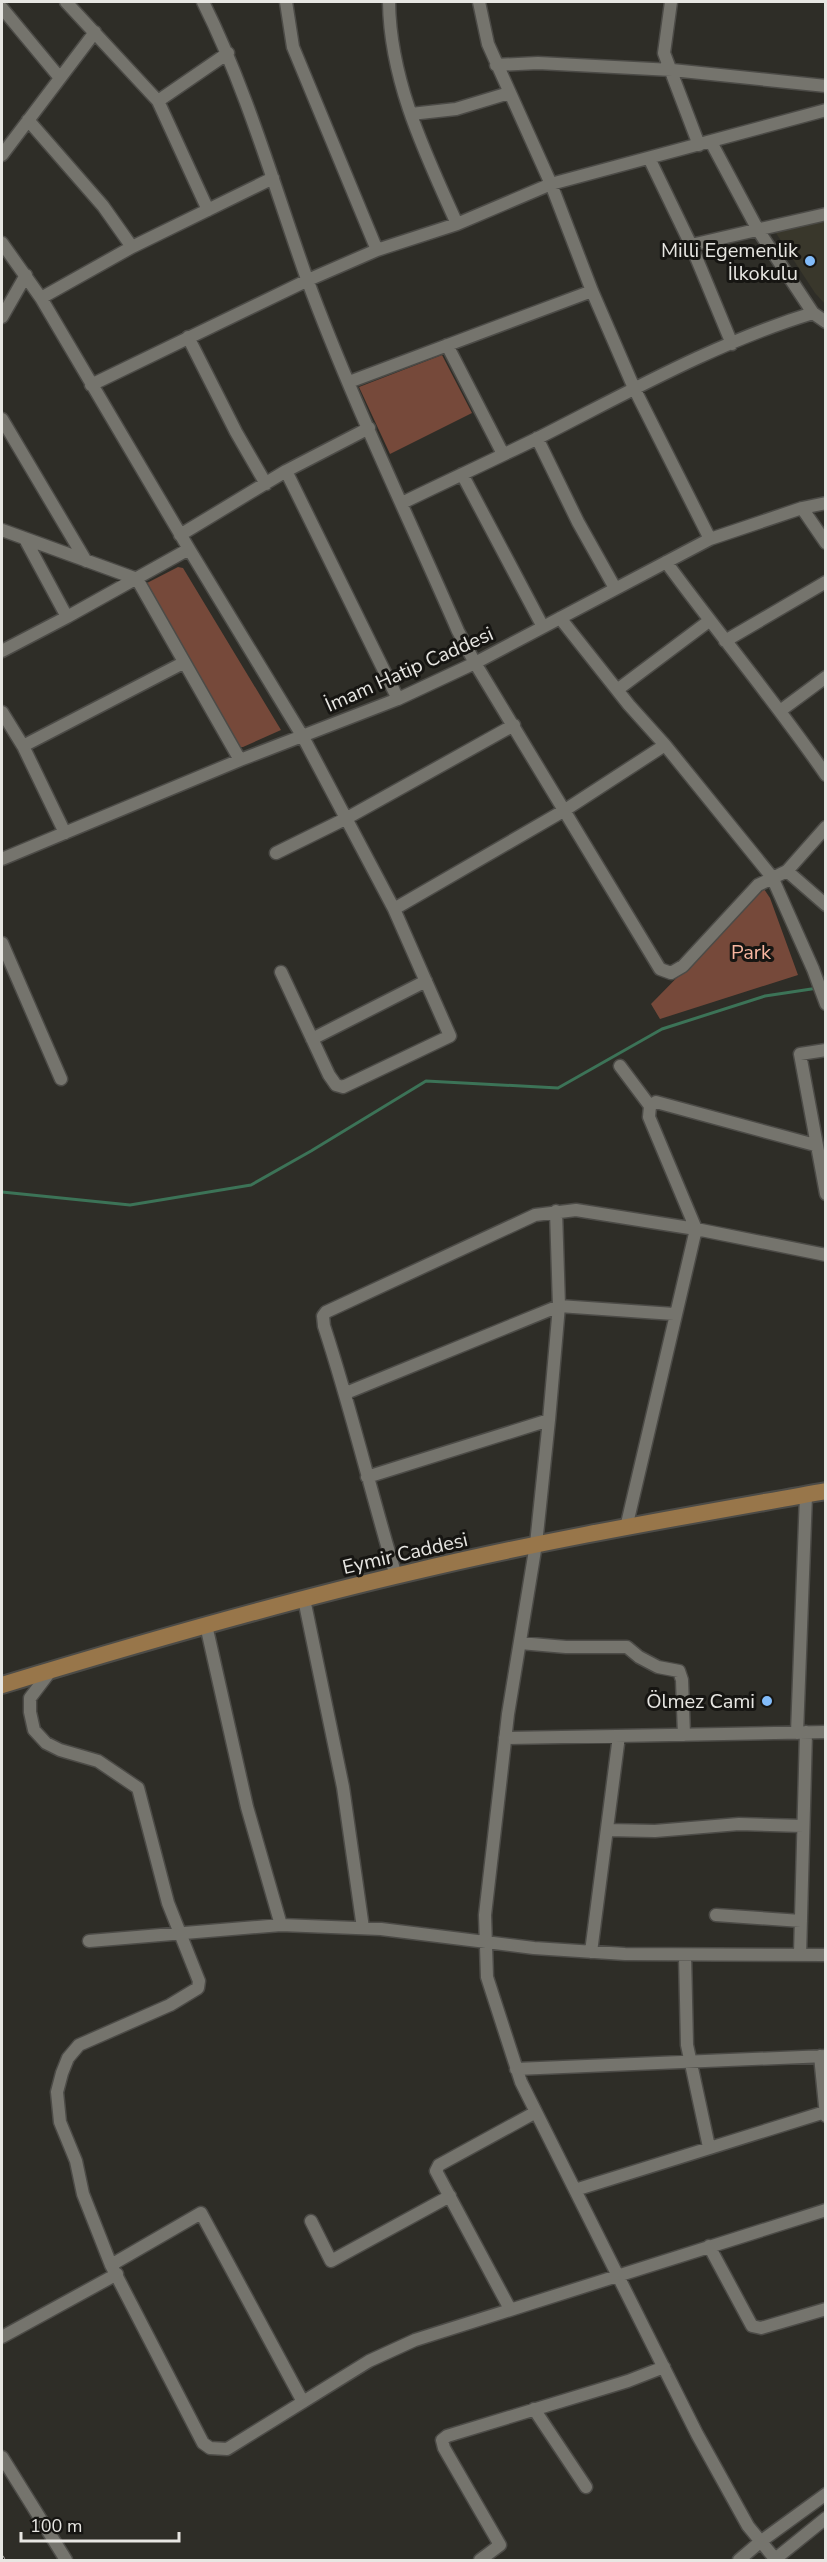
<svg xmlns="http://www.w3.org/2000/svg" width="827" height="2562" font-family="'Nunito Sans',sans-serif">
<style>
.built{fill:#39372b}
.green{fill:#76493a}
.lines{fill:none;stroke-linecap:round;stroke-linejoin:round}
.stream{stroke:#3c7357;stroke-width:3}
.minor-casing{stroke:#4c4b47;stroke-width:15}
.major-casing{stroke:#4c4b47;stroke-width:20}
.minor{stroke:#75746d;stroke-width:12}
.major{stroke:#98764a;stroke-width:16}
.rail-casing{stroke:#a7a6a1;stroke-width:5}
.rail{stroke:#161512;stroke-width:3;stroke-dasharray:9;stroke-linecap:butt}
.poi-dot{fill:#82bcfa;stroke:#161512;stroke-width:2}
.labels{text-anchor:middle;stroke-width:6;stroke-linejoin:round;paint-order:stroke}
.poi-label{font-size:20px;fill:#e7e6e2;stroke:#161512;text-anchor:end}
.street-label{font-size:20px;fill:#e7e6e2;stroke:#161512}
.park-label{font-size:20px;fill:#f8b6a0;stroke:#161512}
</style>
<rect width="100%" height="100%" fill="#2e2d27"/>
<path class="built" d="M 825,218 L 825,304 L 815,293 L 774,230 Z"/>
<path class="green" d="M 442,355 L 472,413 L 390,454 L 359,387 Z
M 178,567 L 183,568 L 281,730 L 243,747 L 238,747 L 146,587 L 147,583 Z
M 764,889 L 770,898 L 798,975 L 660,1019 L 651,1004 Z"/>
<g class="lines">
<path class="stream" d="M 2,1192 L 130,1205 L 251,1185 L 311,1151 L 426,1081 L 558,1088 L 662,1029 L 765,996 L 818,988"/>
<defs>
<path id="minor" d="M 66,2 L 158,101 L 228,53
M 203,2 C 247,90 274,186 307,279 C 351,398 407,514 458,631 L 475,663 L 660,969 L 671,973 L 683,966 L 758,885 L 787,871 L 826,827
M 286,2 L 293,47 L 377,250
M 389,2 C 390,81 425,153 457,224
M 479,2 L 488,44 L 551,184 L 592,291 L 634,388 L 710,539
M 671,2 L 664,53 L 699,145
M 2,8 L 60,78
M 496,65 L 538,63 L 672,70 L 826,86
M 158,101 L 208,210
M 411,114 L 456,109 L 509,93
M 28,120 L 103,206 L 132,247
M 711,142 L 758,230 L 813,313
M 2,155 L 95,32
M 649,158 L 691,245 L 732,344
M 2,243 L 41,298 L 189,549 L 303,737 L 394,909 L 450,1036 L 343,1087 L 336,1085 L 329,1075 L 281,972
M 691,245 L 826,214
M 41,298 L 132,247 L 273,178
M 2,317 L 26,275
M 188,337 L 236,432 L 266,484
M 447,345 L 503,454
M 349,382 L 592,291
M 91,385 L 308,280 L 377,250 L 457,224 L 551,184 L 826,110
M 2,419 L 86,561
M 537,438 L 578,522 L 615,588
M 286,471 L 398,699
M 462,474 L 543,627
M 402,503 C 447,481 493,460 538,438 C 627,393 717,342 813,313 L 826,322
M 802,508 L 826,543
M 2,530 L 137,579 L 240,760
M 180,535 L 286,471 L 369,428
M 25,539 L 67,617
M 666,562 C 718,633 775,701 826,775
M 560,618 L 629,705 L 665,745 L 772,877 L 813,969 L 826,1004
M 725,641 L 826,582
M 2,651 L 67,617 L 189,549
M 617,690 L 709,621
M 780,711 L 826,677
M 2,712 L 23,746 L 65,833
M 23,746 L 183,663
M 276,853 L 347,818 L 514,725
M 2,859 L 240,760 L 398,699 L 475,663 L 710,539 L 802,508 L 826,503
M 787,871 L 826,905
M 394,909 L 565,810 L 665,745
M 2,943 L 61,1079
M 312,1039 L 426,981
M 826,1050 L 800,1054 L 826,1194
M 620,1066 L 650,1106
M 556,1211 L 559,1306 L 549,1420 L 536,1544 L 508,1714 L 500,1785 L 485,1915 L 487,1977 L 521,2082 L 697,2434 L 748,2526 L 776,2560
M 346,1393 L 559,1306 L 674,1314
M 367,1477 L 549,1420
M 626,1528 L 696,1229 L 649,1117 L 650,1106 L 656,1102 L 815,1145
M 396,1576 C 371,1493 351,1408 324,1326 L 323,1316 L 326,1312 L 535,1215 L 576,1210 L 696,1229 L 826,1255
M 304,1599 L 343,1787 L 363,1928
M 206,1625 L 247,1807 L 281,1925
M 520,1643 L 566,1647 L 627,1647 L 639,1657 L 658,1667 L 679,1671 L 682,1680 L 684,1735
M 52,1669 L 30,1698 L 30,1712 L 34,1730 L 46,1743 L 60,1750 L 98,1761 L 138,1788 L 168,1903 L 199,1981 L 198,1988 L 170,2005 L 79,2045 L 68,2058 L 62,2073 L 57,2092 L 60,2122 L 76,2161 L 83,2194 L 111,2265 L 203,2443 L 210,2448 L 227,2449 L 369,2361 L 415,2340 L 826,2210
M 797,1733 L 806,1495
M 505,1738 L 826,1732
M 607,1830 L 655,1831 L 739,1824 L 803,1826
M 716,1915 L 801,1921
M 89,1941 L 281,1925 L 381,1929 L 534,1948 L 625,1954 L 826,1955
M 591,1952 L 619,1736
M 685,1955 L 687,2045 L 709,2147
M 800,1955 L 806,1732
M 820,2056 L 826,2116
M 516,2069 L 826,2056
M 575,2190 L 825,2112
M 311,2221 L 331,2261 L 450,2196
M 709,2246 L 752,2326 L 761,2328 L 826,2309
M 111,2265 L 201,2213 L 303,2402
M 510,2309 L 436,2171 L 439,2165 L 536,2112
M 2,2337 L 117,2274
M 534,2409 L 586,2487
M 2,2457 L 66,2560
M 480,2560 L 500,2545 L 444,2448 L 442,2440 L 447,2436 L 628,2381 L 664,2367
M 739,2560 L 760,2542 L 826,2494
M 774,2560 L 826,2518"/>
<path id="major" d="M 2,1685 C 137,1644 274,1604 412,1572 C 549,1539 687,1516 826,1491"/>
</defs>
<use href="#minor" class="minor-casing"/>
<use href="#major" class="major-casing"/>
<use href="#minor" class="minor"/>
<use href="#major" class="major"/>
<defs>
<path id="rail" d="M 2,2558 L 3,2560"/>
</defs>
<use href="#rail" class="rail-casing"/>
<use href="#rail" class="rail"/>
</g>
<g class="poi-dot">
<circle cx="810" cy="261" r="6"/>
<circle cx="767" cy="1701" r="6"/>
</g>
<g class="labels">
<g class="poi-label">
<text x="798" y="257">Milli Egemenlik<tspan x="798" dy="23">İlkokulu</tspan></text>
<text x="755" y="1708">Ölmez Cami</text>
</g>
<g class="street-label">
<text transform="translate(409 669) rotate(-24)" y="7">İmam Hatip Caddesi</text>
<text transform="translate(405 1553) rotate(-13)" y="7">Eymir Caddesi</text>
</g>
<g class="park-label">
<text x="751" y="959">Park</text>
</g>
</g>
<rect width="827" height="2562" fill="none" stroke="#e7e6e2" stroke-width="6"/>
<path d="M21 2532v9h158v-9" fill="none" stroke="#e7e6e2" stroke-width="3"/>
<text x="30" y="2532" font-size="18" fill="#e7e6e2" stroke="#161512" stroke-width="4.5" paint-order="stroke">100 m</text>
</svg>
